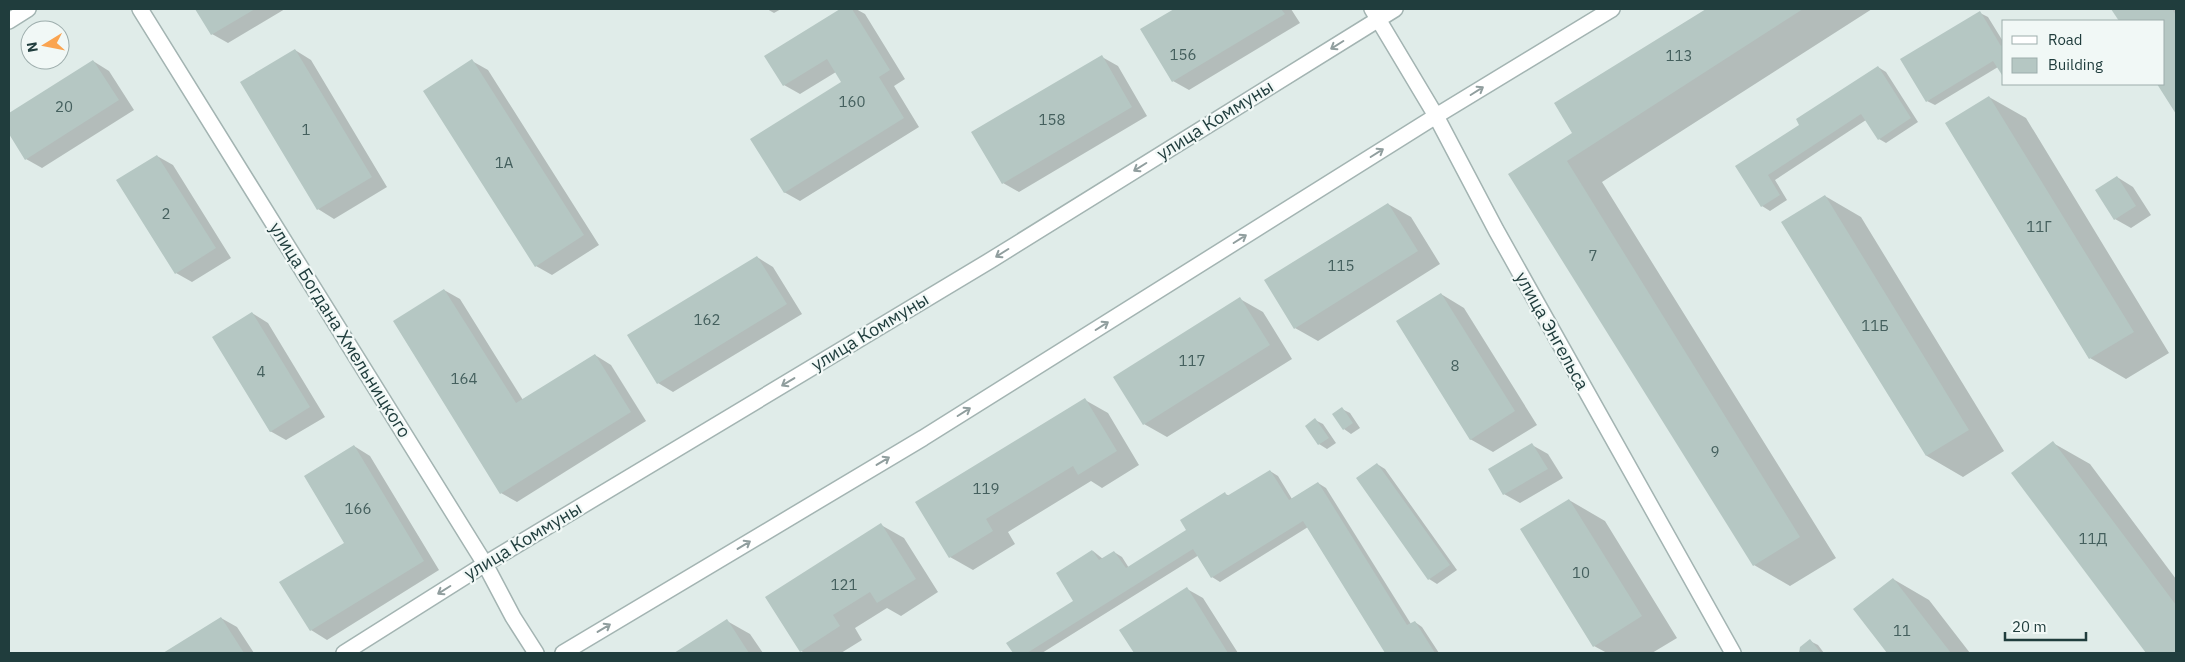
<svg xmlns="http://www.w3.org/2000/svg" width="2185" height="662" font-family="'IBM Plex Sans',sans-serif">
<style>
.shadow{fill:#0003}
.building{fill:#b5c7c3}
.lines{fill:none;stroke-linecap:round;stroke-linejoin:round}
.minor-casing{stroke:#a3b4b2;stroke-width:18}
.tertiary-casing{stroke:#a3b4b2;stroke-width:18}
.minor{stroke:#fff;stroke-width:15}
.tertiary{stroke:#fff;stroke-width:15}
.oneway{stroke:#909e9e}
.labels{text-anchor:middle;stroke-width:4.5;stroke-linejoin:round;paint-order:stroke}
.number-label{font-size:15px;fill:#45605e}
.street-label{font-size:18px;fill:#203d3d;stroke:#f1f8f6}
</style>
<rect width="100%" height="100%" fill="#e0ece9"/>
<path class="shadow" d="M 197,9 L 285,9 L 228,43 L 212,34 Z
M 767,9 L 781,9 L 774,13 Z
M 843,9 L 856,9 L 865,14 L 905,79 L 894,86 L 919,127 L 800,201 L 784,192 L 843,83 L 836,72 L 800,94 L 784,85 L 766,56 Z
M 1176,9 L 1291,9 L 1300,23 L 1189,90 L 1173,81 L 1142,30 Z
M 1709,9 L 1872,9 L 1602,182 L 1836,558 L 1790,586 L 1754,565 L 1510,174 L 1574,134 L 1556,104 Z
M 2112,9 L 2176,9 L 2176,112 L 2159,84 L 2164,84 L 2164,21 L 2120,21 Z
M 1980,13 L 1988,17 L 2004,43 L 2004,75 L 1998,67 L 1935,105 L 1927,101 Z
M 295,50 L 311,60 L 387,187 L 334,219 L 318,209 Z
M 1102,57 L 1118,66 L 1147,116 L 1019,192 L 1003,183 Z
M 93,61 L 109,71 L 134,110 L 42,168 L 26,159 L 9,132 L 9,115 Z
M 472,61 L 488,70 L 599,245 L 552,275 L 536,266 Z
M 1878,67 L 1886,72 L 1918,122 L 1886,143 L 1879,139 L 1866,120 L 1775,180 L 1787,200 L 1770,211 L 1762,206 L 1737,166 L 1801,125 Z
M 1989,97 L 2026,118 L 2169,353 L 2126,379 L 2090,358 Z
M 157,156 L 173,165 L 231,258 L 192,282 L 176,273 Z
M 2117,177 L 2133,187 L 2151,215 L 2131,228 L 2115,219 Z
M 1825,196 L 1861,217 L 2004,451 L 1963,477 L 1927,456 Z
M 1388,204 L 1411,217 L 1440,264 L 1318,341 L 1295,328 Z
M 757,257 L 773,267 L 802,314 L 673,392 L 658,383 Z
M 444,290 L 460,299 L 523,400 L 595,355 L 611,365 L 646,421 L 517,502 L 501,493 Z
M 1441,294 L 1464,308 L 1537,425 L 1493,452 L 1470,439 Z
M 1240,299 L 1263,312 L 1292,359 L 1167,437 L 1144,424 Z
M 252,313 L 268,323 L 325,417 L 286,440 L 270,431 Z
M 1085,400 L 1108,413 L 1139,465 L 1102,488 L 1091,481 L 1008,532 L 1015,544 L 973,570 L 950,557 Z
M 1342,409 L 1350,413 L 1360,428 L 1351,434 L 1344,429 Z
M 1315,420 L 1323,424 L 1336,443 L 1327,449 L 1319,444 L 1306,426 Z
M 2053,443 L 2090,464 L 2176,579 L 2176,653 L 2147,653 L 2013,474 Z
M 1532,445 L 1548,454 L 1563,478 L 1520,503 L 1504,494 Z
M 354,446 L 370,456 L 439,570 L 327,640 L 311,630 L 346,543 Z
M 1377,464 L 1385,469 L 1457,570 L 1437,584 L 1429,579 Z
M 1270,471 L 1278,476 L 1292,499 L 1318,483 L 1326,488 L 1411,624 L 1415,622 L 1422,627 L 1439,653 L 1387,653 L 1308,527 L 1220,582 L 1212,577 L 1199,555 L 1042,653 L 1014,653 L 1008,643 L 1075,601 L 1093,551 L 1103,559 L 1114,552 L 1122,557 L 1129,568 L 1188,531 L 1225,494 L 1230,496 Z
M 1569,500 L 1605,521 L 1677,638 L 1652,653 L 1607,653 L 1594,646 Z
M 881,525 L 904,538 L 938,592 L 901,616 L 887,608 L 855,628 L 862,640 L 841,653 L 805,653 L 801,651 Z
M 1893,579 L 1929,600 L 1970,653 L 1889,653 L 1855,609 Z
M 1187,589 L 1203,598 L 1238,653 L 1135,653 L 1121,630 Z
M 221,618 L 237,627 L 254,653 L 166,653 Z
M 727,621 L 750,634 L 763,653 L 676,653 Z
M 1810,641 L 1818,645 L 1824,653 L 1800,653 L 1801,648 Z"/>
<path class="building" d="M 195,9 L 255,9 L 211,35 Z
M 840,9 L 852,9 L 890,70 L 879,77 L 904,118 L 784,193 L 750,139 L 841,82 L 827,59 L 783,86 L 764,56 Z
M 1174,9 L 1281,9 L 1285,14 L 1172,82 L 1140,29 Z
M 1706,9 L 1803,9 L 1567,161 L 1800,537 L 1753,566 L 1508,174 L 1572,133 L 1554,103 Z
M 2111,9 L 2172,9 L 2176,15 L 2176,114 L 2157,84 L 2164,84 L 2164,21 L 2119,21 Z
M 1980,11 L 2001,46 L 2004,44 L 2004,74 L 2002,75 L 1993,61 L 1926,102 L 1900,59 Z
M 295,49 L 372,177 L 317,210 L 240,82 Z
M 1102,55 L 1132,107 L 1002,184 L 971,132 Z
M 472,59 L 584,235 L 535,267 L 423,91 Z
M 93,60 L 119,100 L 25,160 L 9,134 L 9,113 Z
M 1878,66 L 1911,118 L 1878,140 L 1861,114 L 1768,175 L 1780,195 L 1761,207 L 1735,166 L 1799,125 L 1796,119 Z
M 1989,96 L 2134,332 L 2089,359 L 1945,123 Z
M 157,155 L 216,248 L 175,274 L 116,180 Z
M 2117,176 L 2136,206 L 2114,220 L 2095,190 Z
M 1825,195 L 1969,430 L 1926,456 L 1781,222 Z
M 1388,203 L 1418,251 L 1294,329 L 1264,280 Z
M 757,256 L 787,304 L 657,384 L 627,335 Z
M 444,289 L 516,403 L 595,354 L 631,412 L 500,494 L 393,321 Z
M 1441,293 L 1515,411 L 1470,440 L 1396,321 Z
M 1240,297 L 1270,345 L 1143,425 L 1113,377 Z
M 252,312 L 310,407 L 270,432 L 212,337 Z
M 1085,398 L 1117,451 L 1078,475 L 1073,466 L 986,519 L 993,531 L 949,558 L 915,502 Z
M 1342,407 L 1353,423 L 1343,430 L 1332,414 Z
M 1315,418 L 1329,438 L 1318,445 L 1305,426 Z
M 2053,441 L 2176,605 L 2176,653 L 2146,653 L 2011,473 Z
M 1532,443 L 1548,469 L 1503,495 L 1488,469 Z
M 354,445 L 424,561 L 310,631 L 279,582 L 344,543 L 304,476 Z
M 1377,463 L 1450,565 L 1428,580 L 1356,478 Z
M 1270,470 L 1289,500 L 1318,482 L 1407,625 L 1415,621 L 1435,653 L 1385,653 L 1303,521 L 1211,578 L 1193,549 L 1027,653 L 1013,653 L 1006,643 L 1073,601 L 1056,573 L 1092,550 L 1099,560 L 1114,551 L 1126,568 L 1186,530 L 1180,520 L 1225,492 L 1227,496 Z
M 1569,499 L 1642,616 L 1593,647 L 1520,529 Z
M 881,523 L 916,579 L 877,603 L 870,592 L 833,615 L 840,626 L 800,652 L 765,597 Z
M 1893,578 L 1951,653 L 1887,653 L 1853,609 Z
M 1187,587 L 1228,653 L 1134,653 L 1119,630 Z
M 221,617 L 244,653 L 163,653 Z
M 727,619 L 749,653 L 674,653 Z
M 1810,639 L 1821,653 L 1799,653 L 1800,647 Z"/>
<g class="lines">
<defs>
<path id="minor" d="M 140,9 L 485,564
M 1436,116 L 1496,230 L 1733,653"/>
<path id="tertiary" d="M 1372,9 L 1436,116
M 9,21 L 28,9
M 485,564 L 513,617 L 536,653
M 344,653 L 485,564 L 991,260 L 1395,9
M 563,653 L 923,438 L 1436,116 L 1612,9"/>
</defs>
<use href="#minor" class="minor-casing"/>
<use href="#tertiary" class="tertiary-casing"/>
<use href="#minor" class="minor"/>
<use href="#tertiary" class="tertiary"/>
</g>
<defs><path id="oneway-shaft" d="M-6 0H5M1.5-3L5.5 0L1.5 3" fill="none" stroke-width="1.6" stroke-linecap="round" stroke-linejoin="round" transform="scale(1.25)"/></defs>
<g class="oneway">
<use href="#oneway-shaft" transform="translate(1337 45) rotate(148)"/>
<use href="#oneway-shaft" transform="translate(1477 91) rotate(-32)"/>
<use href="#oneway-shaft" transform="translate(1377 153) rotate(-32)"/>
<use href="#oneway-shaft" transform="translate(1140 167) rotate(148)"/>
<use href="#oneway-shaft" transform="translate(1240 239) rotate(-32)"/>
<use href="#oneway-shaft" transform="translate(1002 253) rotate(148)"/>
<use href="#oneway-shaft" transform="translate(1102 326) rotate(-32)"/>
<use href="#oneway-shaft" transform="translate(788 382) rotate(149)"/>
<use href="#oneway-shaft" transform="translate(964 412) rotate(-32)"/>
<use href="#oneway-shaft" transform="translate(883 461) rotate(-31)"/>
<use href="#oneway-shaft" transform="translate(744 545) rotate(-31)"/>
<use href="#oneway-shaft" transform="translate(444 590) rotate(148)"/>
<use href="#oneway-shaft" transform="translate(604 628) rotate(-31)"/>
</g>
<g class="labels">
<g class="number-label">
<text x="1183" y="60">156</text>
<text x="1679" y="61">113</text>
<text x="852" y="107">160</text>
<text x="64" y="112">20</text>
<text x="1052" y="125">158</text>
<text x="306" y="135">1</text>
<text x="504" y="168">1А</text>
<text x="166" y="219">2</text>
<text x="2039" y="232">11Г</text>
<text x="1593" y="261">7</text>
<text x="1341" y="271">115</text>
<text x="707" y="325">162</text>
<text x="1875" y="331">11Б</text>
<text x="1192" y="366">117</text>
<text x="1455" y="371">8</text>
<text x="261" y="377">4</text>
<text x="464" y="384">164</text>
<text x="1715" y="457">9</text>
<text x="986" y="494">119</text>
<text x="358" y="514">166</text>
<text x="2093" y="544">11Д</text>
<text x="1581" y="578">10</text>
<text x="844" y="590">121</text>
<text x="1902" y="636">11</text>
</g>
<g class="street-label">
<text transform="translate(1215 120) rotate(-32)" y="6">улица Коммуны</text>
<text transform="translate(340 330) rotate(58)" y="6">улица Богдана Хмельницкого</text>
<text transform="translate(1552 331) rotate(61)" y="6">улица Энгельса</text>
<text transform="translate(870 332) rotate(-31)" y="6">улица Коммуны</text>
<text transform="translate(523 541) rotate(-31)" y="6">улица Коммуны</text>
</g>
</g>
<rect width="2185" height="662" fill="none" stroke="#203d3d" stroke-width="20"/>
<rect x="2002" y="20" width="162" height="65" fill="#f1f8f6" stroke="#9dadac"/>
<rect x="2012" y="36" width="25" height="8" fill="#ffffff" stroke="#9dadac"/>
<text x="2048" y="45" font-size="15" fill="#203d3d">Road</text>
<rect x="2012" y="58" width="25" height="15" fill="#b5c7c3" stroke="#9dadac"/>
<text x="2048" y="70" font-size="15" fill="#203d3d">Building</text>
<g transform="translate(45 45) rotate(260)"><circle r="24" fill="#f1f8f6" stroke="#9dadac"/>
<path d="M0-4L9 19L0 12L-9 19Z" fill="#faa450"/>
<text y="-8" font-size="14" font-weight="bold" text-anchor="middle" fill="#203d3d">N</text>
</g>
<path d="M2005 632v8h81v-8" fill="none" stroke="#203d3d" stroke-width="2.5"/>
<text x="2012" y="632" font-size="15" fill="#203d3d" stroke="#f1f8f6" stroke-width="4" paint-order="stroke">20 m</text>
</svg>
